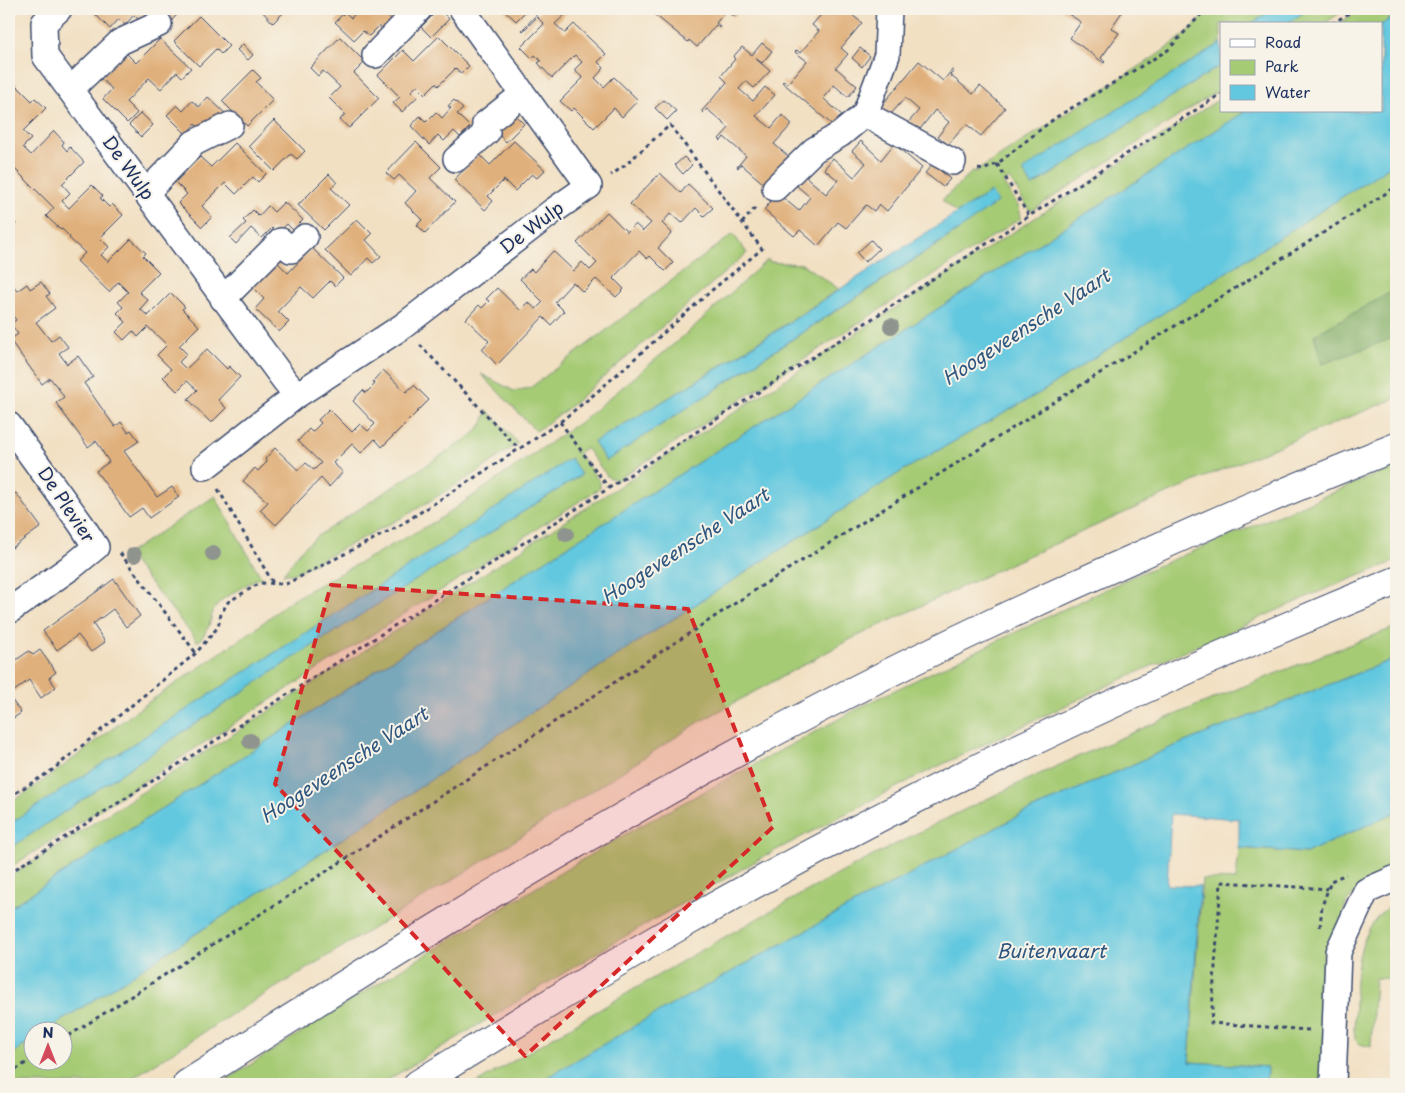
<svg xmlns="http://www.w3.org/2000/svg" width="1405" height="1093" font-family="'Playpen Sans',sans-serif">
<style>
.green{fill:#a6cb75;stroke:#607d6a}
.forest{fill:#84af66;stroke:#506f62}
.water{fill:#62c8df;stroke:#3e7c9e}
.building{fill:#e0b07c}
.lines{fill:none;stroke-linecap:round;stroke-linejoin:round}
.minor-casing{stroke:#3b4a6d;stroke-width:28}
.highway-casing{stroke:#3b4a6d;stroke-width:30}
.path{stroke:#3b4a6d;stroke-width:3;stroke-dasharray:4 4;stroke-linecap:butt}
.minor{stroke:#fff;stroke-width:25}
.highway{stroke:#fff;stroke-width:28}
.tree{fill:#8f948f}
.marked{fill:#d62828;fill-opacity:0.2;stroke:#d62828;stroke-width:4;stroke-dasharray:10 6;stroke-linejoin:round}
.labels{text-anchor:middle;stroke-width:4;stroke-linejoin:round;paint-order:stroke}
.street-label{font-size:18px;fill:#1b2f5e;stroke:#f7f3e8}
.water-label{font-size:19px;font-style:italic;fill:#2d557e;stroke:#f7f3e8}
</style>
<rect width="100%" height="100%" fill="#f7f3e8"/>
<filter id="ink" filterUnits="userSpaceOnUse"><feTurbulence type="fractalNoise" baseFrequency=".02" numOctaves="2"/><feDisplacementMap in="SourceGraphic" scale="10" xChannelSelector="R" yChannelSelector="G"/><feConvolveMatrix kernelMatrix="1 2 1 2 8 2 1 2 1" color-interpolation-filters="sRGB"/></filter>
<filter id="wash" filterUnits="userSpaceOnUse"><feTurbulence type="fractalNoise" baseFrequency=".0096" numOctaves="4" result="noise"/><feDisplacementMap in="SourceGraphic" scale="20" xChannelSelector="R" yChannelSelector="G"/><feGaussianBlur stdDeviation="1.12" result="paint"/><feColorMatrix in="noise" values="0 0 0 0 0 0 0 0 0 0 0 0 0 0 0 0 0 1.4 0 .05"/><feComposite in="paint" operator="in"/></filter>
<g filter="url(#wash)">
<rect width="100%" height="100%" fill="#f2e0c3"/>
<path class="green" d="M 1210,9 L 1274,9 L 1251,24 L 1221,24 L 1221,43 L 1023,171 L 1033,186 L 1221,65 L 1221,89 L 1033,210 L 1029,210 L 1010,179 L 1003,183 L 1019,207 L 1021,218 L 617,480 L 608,477 L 586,448 L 578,453 L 600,482 L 600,488 L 9,868 L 9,849 L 290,660 L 581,475 L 570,459 L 420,559 L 9,824 L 9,804 L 57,771 L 140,708 L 255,629 L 291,600 L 438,520 L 583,420 L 686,334 L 768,259 L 769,262 L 802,264 L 839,289 C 759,342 678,394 594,442 L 606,461 L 940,243 L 997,202 L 990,192 L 957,213 L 942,200 L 973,171 L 975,172 C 1019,144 1063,115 1107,87 C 1143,64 1183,42 1210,9 Z
M 1309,9 L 1346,9 L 1324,24 L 1286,24 Z
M 1361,9 L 1396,9 L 1396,15 L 1381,25 L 1338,24 Z
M 1221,98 L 1221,111 L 1246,111 L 551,557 L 9,908 L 9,877 L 378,642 Z
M 1396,162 L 1396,398 L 1216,472 L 1012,563 L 847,641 L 701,721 L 475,866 L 234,1013 L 123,1084 L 9,1084 L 9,1056 L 32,1040 L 32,1060 L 62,1060 L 62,1030 L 47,1030 L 350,834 L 602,665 L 902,471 L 1043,391 Z
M 733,234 L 747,253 L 567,409 L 536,431 L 481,374 L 514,391 L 530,388 Z
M 487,410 L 518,443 L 479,471 L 405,516 L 293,574 L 283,574 L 301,550 L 316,537 L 471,436 L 483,423 Z
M 1396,466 L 1396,561 L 1316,593 L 1109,685 L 918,776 L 763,857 L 615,942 L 381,1084 L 220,1084 L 369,989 L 618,838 L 874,700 L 1129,578 Z
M 215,496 L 262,579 L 256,579 L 223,599 L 213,611 L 209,626 L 204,635 L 198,642 L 127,554 Z
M 1396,627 L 1396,658 L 1172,747 L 1022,814 L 843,910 L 643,1021 L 536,1084 L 475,1084 C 638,986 801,889 972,806 C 1110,739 1253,681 1396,627 Z
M 1396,812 L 1396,867 L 1369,880 L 1346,903 L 1338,935 L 1329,1084 L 1266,1084 L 1267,1067 L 1189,1062 L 1202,879 L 1236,880 L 1239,848 L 1306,853 Z
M 1396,900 L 1396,979 L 1375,978 L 1371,1047 L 1360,1044 L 1355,1039 L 1354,1029 C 1357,978 1350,934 1396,900 Z"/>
<path class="forest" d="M 1396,289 L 1396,337 L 1322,364 L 1314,335 Z"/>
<path class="water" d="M 1274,9 L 1309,9 L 1286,24 L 1251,24 Z
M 1396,15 L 1396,162 L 1043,391 L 902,471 L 602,665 L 350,834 L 47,1030 L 32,1030 L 32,1040 L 9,1056 L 9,908 L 551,557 L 1246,111 L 1381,111 L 1381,25 Z
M 1221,43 L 1221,65 L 1032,186 L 1023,170 Z
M 991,192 L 997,202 L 963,227 L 606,461 L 594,442 C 649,410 705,377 759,342 C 836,293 912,240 991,192 Z
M 571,458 L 581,475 L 290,660 L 9,849 L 9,824 L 420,559 Z
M 1396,658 L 1396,812 L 1306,853 L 1239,848 L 1239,819 L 1171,814 L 1167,885 L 1200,886 L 1189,1062 L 1267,1067 L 1266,1084 L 536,1084 L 643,1021 L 843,910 L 1022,814 L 1172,747 Z"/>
<g id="blocks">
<path class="building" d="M 93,9 L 148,9 L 150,11 L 140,21 L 134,15 L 125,25 L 119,19 L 110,29 L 91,10 Z
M 159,9 L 183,9 L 171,21 Z
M 260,9 L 287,9 L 273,23 Z
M 360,9 L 366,14 L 371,9 L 380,9 L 394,22 L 384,32 L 379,26 L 369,36 L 363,31 L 354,40 L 335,22 L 345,12 L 351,18 Z
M 439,9 L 449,19 L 431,37 L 421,27 Z
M 503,9 L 528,9 L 516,21 Z
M 542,9 L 571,9 L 555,24 L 565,33 L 574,24 L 606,54 L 598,62 L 604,68 L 595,78 L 604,87 L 614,77 L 638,100 L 622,117 L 614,108 L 594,128 L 574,108 L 571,111 L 560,101 L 583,78 L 574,70 L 582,62 L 575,55 L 552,78 L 538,63 L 541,61 L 535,55 L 532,58 L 521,47 L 544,24 L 537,17 L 523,31 L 522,30 Z
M 648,9 L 741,9 L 734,17 L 727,10 L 716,23 L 720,26 L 719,28 L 716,25 L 697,47 L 689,40 L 688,42 Z
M 826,9 L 845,9 L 862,23 L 841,48 L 848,54 L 836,68 L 857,86 L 848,97 L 834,85 L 823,98 L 844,117 L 836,128 L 782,82 L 784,81 L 787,84 L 807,61 L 795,52 L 797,50 L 800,53 L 819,31 L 812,25 Z
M 1060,9 L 1124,9 L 1111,28 L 1119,33 L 1101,58 L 1105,62 L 1104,63 L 1070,38 L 1081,22 Z
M 199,16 L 229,46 L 221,54 L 216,49 L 199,66 L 174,41 Z
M 439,36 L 469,66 L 461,74 L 456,68 L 438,86 L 436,83 L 425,94 L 417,86 L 411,91 L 417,97 L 402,112 L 393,103 L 400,97 L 378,75 L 403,50 L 414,61 Z
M 340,37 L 365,62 L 354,73 L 379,98 L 349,128 L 340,120 L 345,114 L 329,98 L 340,87 L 323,71 L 318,76 L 310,68 Z
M 160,39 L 191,68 L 182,77 L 177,72 L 161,89 L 149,78 L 126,102 L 137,113 L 127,123 L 103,99 L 112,89 L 100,78 L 125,52 L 136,63 Z
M 762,43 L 772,51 L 762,63 L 755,58 L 770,71 L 754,88 L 746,81 L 739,89 L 753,101 L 765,87 L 775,95 L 756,116 L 771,128 L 782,115 L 792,124 L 774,144 L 789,157 L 765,185 L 741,164 L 738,168 L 737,167 L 746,156 L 724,137 L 721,141 L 719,139 L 729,128 L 707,109 L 703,113 L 702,111 L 727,82 L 721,76 L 735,59 L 733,57 L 742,47 L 752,55 Z
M 243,44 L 253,55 L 248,60 L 237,50 Z
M 860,48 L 870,56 L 862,67 L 852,58 Z
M 919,61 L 943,81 L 952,70 L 954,71 L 950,75 L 973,94 L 980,86 L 1005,108 L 981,136 L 966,124 L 948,145 L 938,136 L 949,122 L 935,110 L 917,133 L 907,124 L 919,110 L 905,98 L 890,115 L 877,111 Z
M 253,70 L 261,78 L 256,82 L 273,100 L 247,126 L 222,101 Z
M 12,81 L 32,101 L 35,98 L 46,108 L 23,131 L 31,139 L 23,147 L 31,155 L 54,131 L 64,142 L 62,145 L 67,151 L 70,147 L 84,162 L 62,184 L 70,193 L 62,201 L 69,208 L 92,185 L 103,196 L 100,198 L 109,207 L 112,204 L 123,215 L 100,238 L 109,247 L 101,255 L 108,262 L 131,239 L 146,253 L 143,256 L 159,272 L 139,292 L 148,300 L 140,309 L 148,316 L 171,293 L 185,307 L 182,309 L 199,326 L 179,346 L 187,354 L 179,362 L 186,369 L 207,349 L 227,369 L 229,366 L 240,377 L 218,400 L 226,408 L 211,423 L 188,399 L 197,390 L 187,381 L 177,391 L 163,377 L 171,369 L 157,355 L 167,345 L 148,327 L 138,337 L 133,331 L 124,340 L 116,332 L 126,322 L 117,313 L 123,307 L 118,302 L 128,292 L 118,282 L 109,292 L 77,261 L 85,253 L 69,238 L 70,237 L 62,229 L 61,230 L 46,216 L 54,208 L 9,163 L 9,133 L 11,131 L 9,128 L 9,84 Z
M 208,97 L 227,115 L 216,125 L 211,120 L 201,130 L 195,124 L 186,134 L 167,115 L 177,105 L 183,111 L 192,101 L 199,107 Z
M 454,100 L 463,109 L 457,114 L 470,127 L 460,137 L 454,131 L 444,141 L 438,135 L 429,145 L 411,126 L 420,116 L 426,122 L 436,112 L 442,118 L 451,108 L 448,106 Z
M 664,100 L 676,111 L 667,120 L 655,108 Z
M 141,113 L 153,125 L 141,137 L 129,125 Z
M 514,114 L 524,124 L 506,142 L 496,132 Z
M 274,120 L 305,151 L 297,159 L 291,154 L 274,171 L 249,146 Z
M 514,141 L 545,170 L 537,178 L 532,174 L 515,191 L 504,180 L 488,196 L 493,201 L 485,210 L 454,180 L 479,154 L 490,165 Z
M 861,141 L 881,160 L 894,144 L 922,168 L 887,211 L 879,204 L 874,211 L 866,205 L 846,228 L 838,222 L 818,246 L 800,230 L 794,236 L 764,210 L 777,193 L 799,211 L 810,197 L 797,186 L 805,176 L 826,194 L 838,180 L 824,169 L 833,158 L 854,177 L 866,163 L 852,151 Z
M 416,142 L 441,167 L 430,178 L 455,202 L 425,233 L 417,225 L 422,220 L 405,203 L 416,191 L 399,175 L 394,180 L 386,173 Z
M 235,143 L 266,174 L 258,182 L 253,177 L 236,194 L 225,183 L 202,206 L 212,217 L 202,227 L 178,203 L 187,194 L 175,182 L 200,157 L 211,167 Z
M 684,157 L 692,165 L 683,174 L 675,165 Z
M 933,164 L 950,179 L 943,187 L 925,173 Z
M 660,173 L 681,193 L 688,184 L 713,208 L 704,216 L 696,208 L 682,223 L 671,213 L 662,223 L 672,233 L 658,248 L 673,263 L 665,271 L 650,256 L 647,259 L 639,251 L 613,278 L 624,289 L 616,297 L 596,279 L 583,292 L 573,282 L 555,302 L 564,311 L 551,325 L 543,317 L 497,365 L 482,349 L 489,341 L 466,319 L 479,305 L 482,308 L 489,301 L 486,299 L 497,288 L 520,310 L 528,302 L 536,309 L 543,302 L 520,279 L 531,269 L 534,272 L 553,251 L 574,271 L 582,262 L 590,270 L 597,263 L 577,243 L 607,212 L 627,232 L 635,224 L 643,231 L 651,223 L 630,204 Z
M 329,174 L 337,183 L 331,188 L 349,205 L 324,230 L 298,205 Z
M 284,202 L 303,220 L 293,230 L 287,224 L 277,234 L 272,228 L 262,238 L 251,228 L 236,244 L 230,238 L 246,223 L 243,220 L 253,210 L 259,216 L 268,206 L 274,212 Z
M 11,217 L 16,224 L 9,230 L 9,219 Z
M 357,219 L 372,234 L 366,240 L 381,256 L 373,263 L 368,258 L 351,276 L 325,250 Z
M 871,240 L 879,249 L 865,262 L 857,253 Z
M 312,248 L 343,278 L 335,286 L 330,281 L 313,298 L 301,287 L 278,311 L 289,322 L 279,332 L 255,309 L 264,299 L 252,287 L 277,262 L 288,273 Z
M 9,279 L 17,291 L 27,284 L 30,289 L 41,282 L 50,294 L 46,296 L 55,308 L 36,322 L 51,341 L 59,335 L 68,347 L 59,353 L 67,364 L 78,356 L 93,377 L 84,383 L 115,427 L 121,422 L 128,432 L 131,430 L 139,441 L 124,451 L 157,497 L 172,487 L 179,497 L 149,518 L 142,508 L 129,517 L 96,471 L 109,462 L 102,451 L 103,451 L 96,441 L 88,447 L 56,403 L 64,397 L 58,388 L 50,378 L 42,384 L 10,340 L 18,334 L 11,324 L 16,320 L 10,312 L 9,313 Z
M 383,370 L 406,392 L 414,385 L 429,400 L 382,447 L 375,439 L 361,453 L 352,444 L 333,463 L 343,472 L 329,487 L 321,478 L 276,525 L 260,510 L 268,502 L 243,481 L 255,468 L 258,471 L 267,462 L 265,459 L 275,448 L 298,470 L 306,463 L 314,470 L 321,463 L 298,441 L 309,429 L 312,432 L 321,423 L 318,420 L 329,409 L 352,432 L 360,424 L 368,431 L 375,424 L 353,401 L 363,390 L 366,393 L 375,384 L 373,381 Z
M 16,493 L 41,527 L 9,550 L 9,515 L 16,510 L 9,498 Z
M 114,579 L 140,616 L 126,627 L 113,609 L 93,624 L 105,642 L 91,652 L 78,635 L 57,650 L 43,631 Z
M 40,650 L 56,672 L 49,678 L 56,687 L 41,698 L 29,680 L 9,695 L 9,665 L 29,651 L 33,655 Z
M 9,696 L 21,713 L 9,721 Z"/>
</g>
</g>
<g filter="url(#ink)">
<use href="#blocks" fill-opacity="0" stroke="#3b4a6d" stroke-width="1"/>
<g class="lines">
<defs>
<path id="minor" d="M 59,9 L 44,23 L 45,56 L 285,381 L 297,395 L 403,326 L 553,211 L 589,186 L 462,9
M 375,55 L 419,9
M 70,90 L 120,42 L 159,24
M 865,114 L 953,162
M 456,159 L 487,132 L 485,124 L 523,94
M 775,188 L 814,150 L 841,134 L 865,114 L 887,55 L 889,9
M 146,193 L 194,143 L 230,125
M 223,299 L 281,241 L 291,250 L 305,237
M 9,425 L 81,524 L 96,547 L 74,565 L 9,611
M 205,467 L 297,395
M 1333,1084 L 1338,952 L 1366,891 L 1396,878"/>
<path id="highway" d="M 187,1084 C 363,972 540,861 723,760 C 855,687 992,621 1130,560 C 1218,520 1306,482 1396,447
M 418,1084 C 504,1031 590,977 678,927 C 909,795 1150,681 1396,581"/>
</defs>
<use href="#minor" class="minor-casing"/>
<use href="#highway" class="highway-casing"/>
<path class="path" d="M 1332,24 L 1355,9
M 997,164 L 1029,216
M 978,169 L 983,170 L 997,164 L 1055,118 L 1168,50 L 1206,9
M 742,223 L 757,206
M 420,345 L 519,449
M 560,422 L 608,487
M 218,489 L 273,583
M 120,553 L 196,653
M 9,797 L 51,771 L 196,653 L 218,627 L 221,614 L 228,602 L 260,583 L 286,584 L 399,526 L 533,440 L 560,422 L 597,392 L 712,290 L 762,249 L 670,125 L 624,166 L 611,175
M 9,873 L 835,343 L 1029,216 L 1221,94
M 1320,927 L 1322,906 L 1331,881 L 1346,874
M 1309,1030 L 1211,1023 L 1221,882 L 1328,889
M 62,1040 L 278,903 L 763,585 L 1396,187
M 9,1074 L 32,1059"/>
<use href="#minor" class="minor"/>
<use href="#highway" class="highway"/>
</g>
<g class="tree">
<circle cx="891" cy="326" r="8"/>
<circle cx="566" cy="534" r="8"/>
<circle cx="213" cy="553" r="8"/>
<circle cx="134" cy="555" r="8"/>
<circle cx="250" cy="741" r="8"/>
</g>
</g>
<path class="marked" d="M 331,585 L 688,609 L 773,827 L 525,1056 L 275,784 Z"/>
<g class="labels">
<g class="street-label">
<text transform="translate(128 168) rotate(54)" y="6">De Wulp</text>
<text transform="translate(532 228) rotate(-37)" y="6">De Wulp</text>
<text transform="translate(66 505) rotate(56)" y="6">De Plevier</text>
</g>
<g class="water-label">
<text transform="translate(1026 327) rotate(-33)" y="7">Hoogeveensche Vaart</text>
<text transform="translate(685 546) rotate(-33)" y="7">Hoogeveensche Vaart</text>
<text transform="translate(344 765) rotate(-33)" y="7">Hoogeveensche Vaart</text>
<text x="1051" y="958">Buitenvaart</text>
</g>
</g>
<rect width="1405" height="1093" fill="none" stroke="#f7f3e8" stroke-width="30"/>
<rect x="1220" y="22" width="162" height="90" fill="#f7f3e8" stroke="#9fa5b1"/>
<rect x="1230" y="39" width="25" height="8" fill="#ffffff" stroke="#9fa5b1"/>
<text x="1265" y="48" font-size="15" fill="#1b2f5e">Road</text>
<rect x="1230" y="60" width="25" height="15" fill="#a6cb75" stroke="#9fa5b1"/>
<text x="1265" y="72" font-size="15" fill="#1b2f5e">Park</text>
<rect x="1230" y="85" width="25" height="15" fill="#62c8df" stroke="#9fa5b1"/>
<text x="1265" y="98" font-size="15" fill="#1b2f5e">Water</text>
<g transform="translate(48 1046)"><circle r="24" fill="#f7f3e8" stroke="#9fa5b1"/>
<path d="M0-4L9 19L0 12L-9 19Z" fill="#d1495b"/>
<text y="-8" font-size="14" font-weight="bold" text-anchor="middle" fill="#1b2f5e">N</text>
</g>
</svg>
